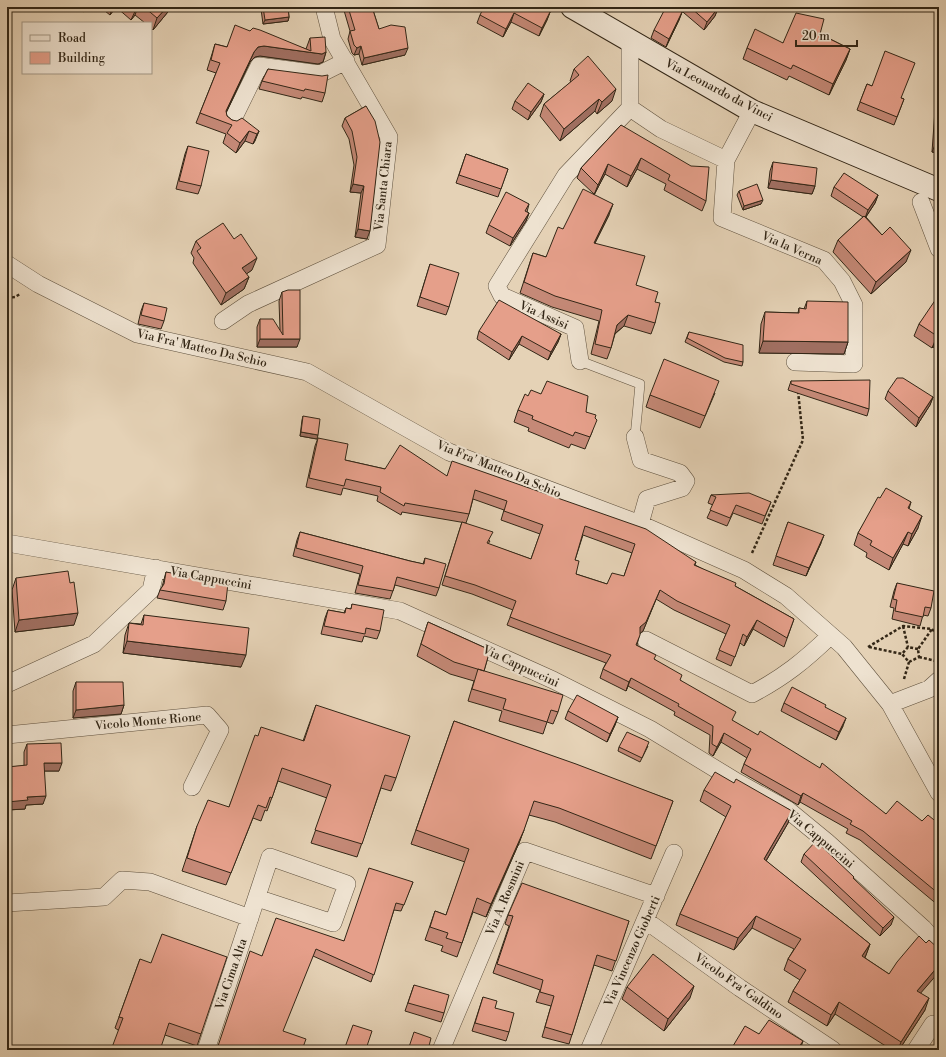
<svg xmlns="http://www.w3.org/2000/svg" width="946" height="1057" font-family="'Libre Bodoni',serif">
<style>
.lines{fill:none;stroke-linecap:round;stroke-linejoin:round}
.lane-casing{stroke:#5f513e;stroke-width:10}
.street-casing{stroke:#5f513e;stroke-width:18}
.secondary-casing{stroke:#322616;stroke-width:24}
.path{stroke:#322616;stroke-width:2.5;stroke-dasharray:3 2;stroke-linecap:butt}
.lane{stroke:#eee2d0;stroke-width:9}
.street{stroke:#eee2d0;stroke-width:17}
.secondary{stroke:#eee2d0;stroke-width:22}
.wall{fill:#c58977;stroke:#322616;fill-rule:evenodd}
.shaded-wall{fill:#a06f61;stroke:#322616}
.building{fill:#e59f8a;stroke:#322616;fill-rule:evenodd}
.labels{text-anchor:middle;stroke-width:4;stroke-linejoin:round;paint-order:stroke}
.street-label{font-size:12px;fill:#322616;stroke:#eee2d0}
</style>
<rect width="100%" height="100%" fill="#e5d2b6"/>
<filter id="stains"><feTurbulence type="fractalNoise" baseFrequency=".005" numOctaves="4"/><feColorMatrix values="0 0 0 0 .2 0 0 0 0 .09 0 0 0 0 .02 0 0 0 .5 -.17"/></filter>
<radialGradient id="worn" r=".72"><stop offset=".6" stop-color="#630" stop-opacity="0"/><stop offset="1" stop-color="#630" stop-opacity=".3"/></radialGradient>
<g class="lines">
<defs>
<path id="lane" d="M 580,361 L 640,384 L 635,437"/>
<path id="street" d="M 630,108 L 661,129 L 726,160 L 752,111
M 232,121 L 259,66 L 320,74 L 346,61
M 726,160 L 722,218 L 824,260 L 842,281 L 854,305 L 854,364 L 795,362
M 921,202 L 939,249
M 7,264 L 38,284 L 137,334 L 307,372 L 449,452 L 640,524 L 744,570 L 786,596 L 844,647 L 890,704 L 939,793
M 223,321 L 248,304 L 377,245 L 389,137 L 332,39 L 324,7
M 580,361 L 575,328 L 502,296 L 497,286 L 566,175 L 630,108 L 630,41
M 635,437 L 641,460 L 680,473 L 686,481 L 682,488 L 647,499 L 640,524
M 7,543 L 400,611 L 553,680 L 650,729 L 737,782 L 788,810 L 827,842 L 923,928 L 939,946
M 646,640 L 752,694 C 784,677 804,661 830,636
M 7,684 L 94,644 L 151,590 L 156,568
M 890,704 L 929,689 L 939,680
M 7,735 L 207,715 L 220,730 L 192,787
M 7,903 L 104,897 L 122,880 L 150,882 L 250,918
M 645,920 L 740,988 L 833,1050
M 206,1050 L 270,857 L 347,884 L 333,923 L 257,898
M 441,1050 L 525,851 L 656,896
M 589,1050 L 674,853
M 916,1050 L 933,1024"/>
<path id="secondary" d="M 572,7 L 752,111 L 939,190"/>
</defs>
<use href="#lane" class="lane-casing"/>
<use href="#street" class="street-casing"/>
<use href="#secondary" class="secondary-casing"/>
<path class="path" d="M 7,298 L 15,297 L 20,294
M 752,553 L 803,440 L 798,391
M 903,626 L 908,647
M 868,647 L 903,626 L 932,629 L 939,637
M 869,647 L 902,654
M 918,649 L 908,647 L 902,654 L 909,662 L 919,657 L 918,649 L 932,629
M 919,657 L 936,661
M 904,679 L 909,662"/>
<use href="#lane" class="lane"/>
<use href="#street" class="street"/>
<use href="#secondary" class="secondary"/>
</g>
<path class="wall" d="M 78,7 L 88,7 L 84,12 Z
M 100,7 L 116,7 L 110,15 Z
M 116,7 L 172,7 L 153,30 L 151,28 L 151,23 L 145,23 L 135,15 L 131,20 Z
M 262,7 L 288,7 L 289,17 L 288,21 L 263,24 L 261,9 Z
M 343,7 L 372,7 L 379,29 L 405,55 L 362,65 L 359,54 L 354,55 L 352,53 L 348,39 L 350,31 Z
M 677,7 L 717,7 L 718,8 L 715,16 L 704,30 Z
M 550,12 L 547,20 L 539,36 L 511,22 L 503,37 L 477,23 L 480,15 Z
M 682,12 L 679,20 L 666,47 L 651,38 L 654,30 Z
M 250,31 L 306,49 L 310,38 L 326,52 L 323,62 L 318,64 L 260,56 L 255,57 L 250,62 L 226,113 L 227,116 L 232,120 L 259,131 L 253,144 L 245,141 L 236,153 L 223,143 L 226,134 L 196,123 L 216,73 L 207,70 L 212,54 L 215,44 L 227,47 Z
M 820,34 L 850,49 L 846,60 L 829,95 L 789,76 L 787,80 L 743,59 L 747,48 L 783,43 Z
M 939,54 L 939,153 L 932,152 Z
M 268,69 L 325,93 L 322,102 L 302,97 L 301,99 L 259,89 L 262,81 Z
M 574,69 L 612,101 L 597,114 L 595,111 L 560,141 L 540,116 L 544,104 L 571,82 L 570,81 Z
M 867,84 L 904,99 L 894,125 L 857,110 Z
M 544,94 L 541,102 L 528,120 L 512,109 L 515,101 Z
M 366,106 L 367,239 L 355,237 L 361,193 L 350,192 L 354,165 L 349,139 L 342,126 L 345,118 Z
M 621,125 L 706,201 L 702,211 L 664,190 L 666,184 L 637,169 L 627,187 L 605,174 L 594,195 L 609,215 L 595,243 L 636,285 L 655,302 L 655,323 L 651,334 L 624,326 L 615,334 L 611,348 L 607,359 L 591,354 L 599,321 L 552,307 L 520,293 L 533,253 L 546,257 L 563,229 L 594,194 L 577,178 L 581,168 Z
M 188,146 L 201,186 L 198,194 L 176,189 L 185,154 Z
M 466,154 L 508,169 L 498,197 L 456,183 Z
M 773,162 L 815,186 L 812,194 L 768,188 L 770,171 Z
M 834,187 L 878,195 L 875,203 L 866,217 L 906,262 L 871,294 L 833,252 L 838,240 L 863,217 L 831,196 Z
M 739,191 L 761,204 L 743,210 L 737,195 Z
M 529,204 L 527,212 L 529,213 L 526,221 L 510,246 L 486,233 L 489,225 Z
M 196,241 L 252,270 L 246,274 L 249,277 L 244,289 L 221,305 L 193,263 L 194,258 L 191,253 Z
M 430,264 L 449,307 L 446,315 L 417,306 Z
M 282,292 L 297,347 L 257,347 L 257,327 L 260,319 L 280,330 L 279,301 Z
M 807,301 L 848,342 L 844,354 L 759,353 L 761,324 L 765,312 L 798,313 L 799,308 L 804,309 Z
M 939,301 L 939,351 L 933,347 L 932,348 L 914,336 L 919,324 Z
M 144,303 L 164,321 L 161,329 L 138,324 L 141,311 Z
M 479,331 L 561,334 L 558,342 L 548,360 L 519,344 L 509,360 L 477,339 Z
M 689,332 L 743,362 L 742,366 L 724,362 L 685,342 Z
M 791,381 L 869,409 L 867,416 L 788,390 Z
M 888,391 L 933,397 L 930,405 L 916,427 L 885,399 Z
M 715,393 L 700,428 L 646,407 L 650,395 Z
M 518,410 L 586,412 L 595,418 L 592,432 L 585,449 L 571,444 L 569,448 L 528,431 L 529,428 L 514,422 Z
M 303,416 L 317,439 L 300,436 L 302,420 Z
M 318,438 L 345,460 L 385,469 L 447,476 L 696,562 L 695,565 L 735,586 L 794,619 L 784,647 L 753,629 L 744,646 L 740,643 L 731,666 L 716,659 L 726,634 L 674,610 L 656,599 L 643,631 L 640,633 L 637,645 L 680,680 L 733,721 L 886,814 L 939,824 L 939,906 L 860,840 L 846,833 L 848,829 L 800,802 L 798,805 L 741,772 L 744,764 L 747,758 L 721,742 L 713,756 L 709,753 L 710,735 L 674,715 L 675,712 L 628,686 L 626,691 L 600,678 L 603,669 L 606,663 L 507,625 L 513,610 L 472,594 L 442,585 L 462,522 L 490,541 L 488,544 L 531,559 L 540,534 L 501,520 L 504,510 L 473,499 L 469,514 L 466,523 L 402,512 L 401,515 L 377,501 L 378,496 L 343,488 L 341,495 L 306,487 L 315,446 ZM 583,535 L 632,553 L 624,576 L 607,584 L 576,574 L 575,560 Z
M 711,495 L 771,502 L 762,524 L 733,513 L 727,526 L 707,518 L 713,505 L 708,503 Z
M 880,498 L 911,502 L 909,509 L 918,528 L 908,546 L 903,544 L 889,570 L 866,557 L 867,553 L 854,545 L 858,533 Z
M 788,522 L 821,543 L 806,576 L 773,565 Z
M 300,532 L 410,561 L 423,564 L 425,558 L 439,588 L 436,596 L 395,585 L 390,599 L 355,593 L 360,574 L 293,556 L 297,540 Z
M 166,572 L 226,601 L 223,610 L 157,598 L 160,590 L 162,587 Z
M 16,578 L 74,625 L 15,632 L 12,590 Z
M 897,583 L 931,608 L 928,616 L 923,615 L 920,626 L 892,619 L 894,608 L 890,607 L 894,591 Z
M 352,604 L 380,631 L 377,639 L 364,636 L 362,642 L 321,634 L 325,618 L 328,610 L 344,613 L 346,608 L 351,609 Z
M 144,615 L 241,667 L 123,653 L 125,635 L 129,623 L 141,624 Z
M 428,622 L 490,650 L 484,671 L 558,712 L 553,724 L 547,722 L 543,734 L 499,721 L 502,711 L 468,701 L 474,681 L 450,674 L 417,656 Z
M 76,682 L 124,705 L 121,714 L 73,718 L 73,691 Z
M 784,703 L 825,707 L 843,726 L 836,740 L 781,711 Z
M 316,705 L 396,778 L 391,791 L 381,788 L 357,857 L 311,843 L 327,798 L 278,781 L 267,811 L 265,810 L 261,821 L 253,818 L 226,885 L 182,871 L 197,826 L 229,807 L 258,736 L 303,741 Z
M 568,711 L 618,717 L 615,725 L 607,742 L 565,719 Z
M 454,721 L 673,801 L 651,859 L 555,822 L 529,815 L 519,843 L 486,917 L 473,912 L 457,957 L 441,951 L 443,946 L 425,940 L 435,911 L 446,915 L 465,862 L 411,844 Z
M 27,744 L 59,771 L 44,771 L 43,804 L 26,805 L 25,809 L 7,810 L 7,767 L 24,766 L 24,752 Z
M 648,746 L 640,762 L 618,751 L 619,747 Z
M 734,783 L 792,811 L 788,823 L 766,861 L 870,944 L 866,955 L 865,958 L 889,974 L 926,943 L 939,949 L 939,972 L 920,993 L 925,1010 L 899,1050 L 892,1050 L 835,1014 L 827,1026 L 788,1002 L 793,991 L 800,980 L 784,970 L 788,959 L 794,949 L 752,928 L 734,950 L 676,925 L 680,914 L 726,817 L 700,801 L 704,790 Z
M 804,854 L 853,879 L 891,925 L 880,936 L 801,862 Z
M 413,882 L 401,911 L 394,910 L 371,982 L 313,956 L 262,956 L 344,941 Z
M 939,906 L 939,913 L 937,912 Z
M 508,915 L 629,921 L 612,971 L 594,965 L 569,1044 L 542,1037 L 551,1006 L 536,1002 L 540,990 L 493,973 L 509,926 L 505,924 Z
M 140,959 L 201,1034 L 197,1046 L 165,1035 L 118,1030 L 115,1028 Z
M 414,985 L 444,1013 L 441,1022 L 405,1011 Z
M 627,987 L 690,998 L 664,1031 L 622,999 Z
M 483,997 L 495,1008 L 509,1032 L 506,1041 L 472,1031 Z
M 759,1034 L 797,1050 L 731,1050 L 733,1046 Z"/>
<path class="shaded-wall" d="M 85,7 L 88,7 L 84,12 Z
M 112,7 L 116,7 L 110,15 Z
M 137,7 L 138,7 L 135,15 L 131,20 Z
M 167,7 L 172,7 L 153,30 L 157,18 Z
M 718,8 L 715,16 L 704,30 L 707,22 Z
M 550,12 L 547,20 L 539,36 L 542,28 Z
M 682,12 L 679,20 L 666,47 L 669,39 Z
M 514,13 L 511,22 L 503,37 L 506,29 Z
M 289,17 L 288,21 L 263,24 L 265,20 Z
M 264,46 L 322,54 L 326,52 L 323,62 L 318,64 L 260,56 L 255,57 L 250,62 L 222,121 L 226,111 L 254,52 L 258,47 Z
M 361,46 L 359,54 L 354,55 L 357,48 Z
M 408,48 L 405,55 L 362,65 L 364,58 Z
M 850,49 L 846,60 L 829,95 L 833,84 Z
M 616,89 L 612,101 L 597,114 L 602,102 Z
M 544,94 L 541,102 L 528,120 L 531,112 Z
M 599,99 L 595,111 L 560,141 L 564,129 Z
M 249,131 L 245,141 L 236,153 L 240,143 Z
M 259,131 L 255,141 L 253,144 L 257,134 Z
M 937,140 L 939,140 L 939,153 L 932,152 Z
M 641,158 L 637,169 L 627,187 L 631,176 Z
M 608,164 L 605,174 L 594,195 L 598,185 Z
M 771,180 L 815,186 L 812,194 L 768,188 Z
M 353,184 L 364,186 L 361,193 L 350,192 Z
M 878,195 L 875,203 L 865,218 L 868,210 Z
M 763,200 L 761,204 L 743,210 L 744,206 Z
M 613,204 L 609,215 L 590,253 L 594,243 Z
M 529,213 L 526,221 L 510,246 L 513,238 Z
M 358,229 L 370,231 L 367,239 L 355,237 Z
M 911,250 L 906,262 L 871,294 L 876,282 Z
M 257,258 L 252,270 L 238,280 L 242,268 Z
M 249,277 L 244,289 L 221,305 L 226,293 Z
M 7,307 L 10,307 L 7,316 Z
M 628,315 L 624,326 L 613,335 L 617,325 Z
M 561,334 L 558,342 L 548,360 L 551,352 Z
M 938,335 L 933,347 L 932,348 L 937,336 Z
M 522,336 L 519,344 L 509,360 L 512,352 Z
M 260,339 L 300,339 L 297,347 L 257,347 Z
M 763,341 L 848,342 L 844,354 L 759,353 Z
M 933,397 L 930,405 L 916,427 L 919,418 Z
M 301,432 L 318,435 L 317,439 L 300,436 Z
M 922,516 L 918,528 L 908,546 L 912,534 Z
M 908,532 L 903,544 L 889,570 L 893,558 Z
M 824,535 L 821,543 L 806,576 L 809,568 Z
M 660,590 L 643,631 L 637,636 L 640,627 Z
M 78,613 L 74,625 L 15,632 L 19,620 Z
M 757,620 L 753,629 L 744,646 L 747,637 Z
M 127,641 L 246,655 L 241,667 L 123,653 Z
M 631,678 L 628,686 L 626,691 L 629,682 Z
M 124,705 L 121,714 L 73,718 L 76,710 Z
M 618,717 L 615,725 L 607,742 L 610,734 Z
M 846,718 L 843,726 L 836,740 L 839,732 Z
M 724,733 L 721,742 L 713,756 L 717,747 Z
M 44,763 L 62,763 L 59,771 L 41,771 Z
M 803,793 L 800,802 L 798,805 L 801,796 Z
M 46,796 L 43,804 L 26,805 L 25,809 L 7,810 L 7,802 L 27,797 Z
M 792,811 L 788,823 L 760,871 L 764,859 Z
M 524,830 L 519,843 L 486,917 L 491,904 Z
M 756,916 L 752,928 L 734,950 L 738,938 Z
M 894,917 L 891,925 L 880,936 L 883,928 Z
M 870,944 L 866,955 L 858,968 L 862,956 Z
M 939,965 L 939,972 L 913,1002 L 917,991 Z
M 694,986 L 690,998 L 664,1031 L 668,1019 Z
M 929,998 L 925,1010 L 899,1050 L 898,1050 L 901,1042 Z
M 839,1002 L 835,1014 L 827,1026 L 831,1015 Z
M 803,1041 L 800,1050 L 797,1050 Z"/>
<path class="building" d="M 144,7 L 167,7 L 157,18 Z
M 263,7 L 288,7 L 289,17 L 265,20 Z
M 348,7 L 372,7 L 379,29 L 391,25 L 405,27 L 408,48 L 364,58 L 361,46 L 357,48 L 354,45 L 350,31 L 355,30 Z
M 484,7 L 541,7 L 550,12 L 542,28 L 514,13 L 506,29 L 480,15 Z
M 666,7 L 671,7 L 682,12 L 669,39 L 654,30 Z
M 690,7 L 717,7 L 718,8 L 707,22 Z
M 796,13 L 824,19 L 820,34 L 850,49 L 833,84 L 793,65 L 791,69 L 747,48 L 755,29 L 783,43 Z
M 235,25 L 250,31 L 253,28 L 260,30 L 311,51 L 310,38 L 325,37 L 326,52 L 322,54 L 264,46 L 258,47 L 254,52 L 226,111 L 227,116 L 232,120 L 237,121 L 242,118 L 259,131 L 257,134 L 249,131 L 240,143 L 227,133 L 232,125 L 200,113 L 220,63 L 211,60 L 215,44 L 227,47 Z
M 885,51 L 915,63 L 901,98 L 904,99 L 897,117 L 860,102 L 867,84 L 872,86 Z
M 588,56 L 616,89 L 602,102 L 599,99 L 564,129 L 544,104 L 579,75 L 574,69 Z
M 268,69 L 322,76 L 328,75 L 325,93 L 305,89 L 304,91 L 262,81 Z
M 528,83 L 544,94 L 531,112 L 515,101 Z
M 939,104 L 939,140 L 937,140 Z
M 366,106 L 375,121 L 380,142 L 370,231 L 358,229 L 364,186 L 353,184 L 357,157 L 352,131 L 345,118 Z
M 621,125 L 691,166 L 709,167 L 706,201 L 668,180 L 670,175 L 641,158 L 631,176 L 608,164 L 598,185 L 581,168 Z
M 188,146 L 209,151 L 201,186 L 179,181 Z
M 466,154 L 508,169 L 501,189 L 459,175 Z
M 773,162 L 817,168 L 815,186 L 771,180 Z
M 844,173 L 878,195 L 868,210 L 834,187 Z
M 757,184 L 763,200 L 744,206 L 739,191 Z
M 583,189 L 613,204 L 594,243 L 645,256 L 636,285 L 658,292 L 655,302 L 660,303 L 655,323 L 628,315 L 617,325 L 611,348 L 595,344 L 602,310 L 555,296 L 524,282 L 533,253 L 546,257 L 558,227 L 563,229 Z
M 506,192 L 529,204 L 525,211 L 529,213 L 513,238 L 489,225 Z
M 864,216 L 882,235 L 890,227 L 911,250 L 876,282 L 838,240 Z
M 223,223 L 234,239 L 241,234 L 257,258 L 242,268 L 249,277 L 226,293 L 197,251 L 201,248 L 196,241 Z
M 430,264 L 459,273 L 449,307 L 420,297 Z
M 288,290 L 300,290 L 300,339 L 260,339 L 260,319 L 273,319 L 283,335 L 282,292 Z
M 7,292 L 11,292 L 10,307 L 7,307 Z
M 936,299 L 939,301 L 939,336 L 938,335 L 937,336 L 919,324 Z
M 499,300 L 561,334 L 551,352 L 522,336 L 512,352 L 479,331 Z
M 807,301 L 848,302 L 848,342 L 763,341 L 765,312 L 799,313 L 799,308 L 806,309 Z
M 144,303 L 167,308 L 164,321 L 141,315 Z
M 689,332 L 743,345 L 743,362 L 725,358 L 687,338 Z
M 664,359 L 719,381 L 705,416 L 650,395 Z
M 897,378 L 903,378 L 933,397 L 919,418 L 888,391 Z
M 870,380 L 869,409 L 791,384 L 791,381 Z
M 547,381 L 588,396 L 586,412 L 596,415 L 595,418 L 597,420 L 590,437 L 575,432 L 573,436 L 532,419 L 533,416 L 518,410 L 525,394 L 528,396 L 531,390 L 541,394 Z
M 303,416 L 320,419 L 318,435 L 301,432 Z
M 318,438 L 348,444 L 345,460 L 385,469 L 400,445 L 447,476 L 452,461 L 646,529 L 696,562 L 694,565 L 736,583 L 735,586 L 794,619 L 787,638 L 757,620 L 747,637 L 743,634 L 735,657 L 719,650 L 730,625 L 677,601 L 660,590 L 646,622 L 640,627 L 640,635 L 636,645 L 656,655 L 654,659 L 682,675 L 680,680 L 736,712 L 732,720 L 758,735 L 760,731 L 820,768 L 822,763 L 886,814 L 897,801 L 922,821 L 928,815 L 939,824 L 939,894 L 863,831 L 850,824 L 852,821 L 803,793 L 801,796 L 744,764 L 751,749 L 724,733 L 717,747 L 712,744 L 713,726 L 678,706 L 679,704 L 631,678 L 629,682 L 603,669 L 611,655 L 510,617 L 516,601 L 475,585 L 445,576 L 462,522 L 493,532 L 487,543 L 531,559 L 543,525 L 504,511 L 507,501 L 475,490 L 469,514 L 405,503 L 404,506 L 380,492 L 381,487 L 346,479 L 344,486 L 309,478 ZM 585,526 L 635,544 L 624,576 L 612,573 L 607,584 L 576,574 L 579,561 L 575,560 Z
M 886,488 L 911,502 L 908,508 L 922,516 L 912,534 L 908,532 L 893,558 L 870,545 L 872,541 L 858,533 L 878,497 L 880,498 Z
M 749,493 L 771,502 L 765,516 L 736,505 L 730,518 L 710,510 L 716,497 L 711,495 Z
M 788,522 L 824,535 L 809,568 L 776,556 Z
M 300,532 L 410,561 L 424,564 L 425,558 L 446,564 L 439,588 L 397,577 L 393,591 L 358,585 L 363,566 L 296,548 Z
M 68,571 L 70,583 L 74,582 L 78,613 L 19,620 L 16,578 Z
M 166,572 L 228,583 L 226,601 L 160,590 L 164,584 Z
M 897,583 L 934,591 L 931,608 L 925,607 L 923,617 L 895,611 L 897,600 L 893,599 Z
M 352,604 L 384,610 L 380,631 L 366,628 L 365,634 L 324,626 L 328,610 L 345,613 L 346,608 L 351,609 Z
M 144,615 L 249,628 L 246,655 L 127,641 L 129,623 L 143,625 Z
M 428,622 L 490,650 L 484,671 L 454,662 L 421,644 Z
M 478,669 L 563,695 L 558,712 L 551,710 L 547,722 L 503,709 L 506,699 L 472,689 Z
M 76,682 L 123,682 L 124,705 L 76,710 Z
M 792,687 L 826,705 L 825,707 L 846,718 L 839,732 L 784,703 Z
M 577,695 L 618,717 L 610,734 L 568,711 Z
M 316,705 L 410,736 L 396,778 L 385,775 L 362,844 L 315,830 L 331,785 L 282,768 L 272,798 L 270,797 L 266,808 L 258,805 L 231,873 L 187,858 L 197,826 L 208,800 L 229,807 L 255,735 L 258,736 L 261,727 L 304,741 Z
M 454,721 L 576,764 L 673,801 L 656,846 L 559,808 L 534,801 L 524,830 L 491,904 L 477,898 L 462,943 L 446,938 L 448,933 L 430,927 L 435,911 L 446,915 L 469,849 L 416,830 Z
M 627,732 L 649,742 L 642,758 L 619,747 Z
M 61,743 L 62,763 L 44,763 L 46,796 L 27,797 L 28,800 L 7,802 L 7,767 L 27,765 L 27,744 Z
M 715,772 L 734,783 L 736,779 L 792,811 L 764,859 L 870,944 L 862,956 L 889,974 L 897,962 L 919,936 L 926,943 L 929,940 L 939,949 L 939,965 L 917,991 L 929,998 L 901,1042 L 839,1002 L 831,1015 L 793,991 L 806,970 L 788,959 L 801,939 L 756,916 L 738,938 L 680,914 L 731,806 L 704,790 Z
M 816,841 L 854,877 L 853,878 L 894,917 L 883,928 L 804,854 Z
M 369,868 L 413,882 L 404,905 L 396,903 L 374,975 L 316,949 L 283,1031 L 306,1039 L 302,1050 L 214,1050 L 218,1046 L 250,951 L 262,956 L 276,918 L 344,941 Z
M 522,883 L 629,921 L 616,961 L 597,955 L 572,1035 L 545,1027 L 554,996 L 540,992 L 543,980 L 497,964 L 513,916 L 508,915 Z
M 162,934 L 227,957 L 201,1034 L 169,1023 L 160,1050 L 111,1050 L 123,1018 L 119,1017 L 140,959 L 151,963 Z
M 653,954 L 694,986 L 668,1019 L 627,987 Z
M 414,985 L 449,995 L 444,1013 L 408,1003 Z
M 483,997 L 497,1001 L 495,1008 L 514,1013 L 509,1032 L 475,1023 Z
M 769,1020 L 803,1041 L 797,1050 L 740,1050 L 733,1046 L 745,1026 L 759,1034 Z
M 353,1025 L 372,1031 L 367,1046 L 378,1050 L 344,1050 Z
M 414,1032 L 431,1038 L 428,1050 L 408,1050 Z"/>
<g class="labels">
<g class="street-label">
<text transform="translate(719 90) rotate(28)" y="4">Via Leonardo da Vinci</text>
<text transform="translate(383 186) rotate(-84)" y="4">Via Santa Chiara</text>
<text transform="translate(792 248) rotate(24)" y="4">Via la Verna</text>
<text transform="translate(544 315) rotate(24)" y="4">Via Assisi</text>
<text transform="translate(202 348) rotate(13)" y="4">Via Fra' Matteo Da Schio</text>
<text transform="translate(499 469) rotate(22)" y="4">Via Fra' Matteo Da Schio</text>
<text transform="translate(211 578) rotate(10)" y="4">Via Cappuccini</text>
<text transform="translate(521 666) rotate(25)" y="4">Via Cappuccini</text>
<text transform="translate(148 721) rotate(-5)" y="4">Vicolo Monte Rione</text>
<text transform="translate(821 839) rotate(40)" y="4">Via Cappuccini</text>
<text transform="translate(505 898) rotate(-67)" y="4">Via A. Rosmini</text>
<text transform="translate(632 951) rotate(-66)" y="4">Via Vincenzo Gioberti</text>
<text transform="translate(231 974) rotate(-71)" y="4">Via Cima Alta</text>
<text transform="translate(739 986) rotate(35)" y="4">Vicolo Fra' Galdino</text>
</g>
</g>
<rect width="946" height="1057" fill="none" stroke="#e5d2b6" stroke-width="24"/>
<rect x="8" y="8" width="930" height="1041" fill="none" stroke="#322616" stroke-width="2"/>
<rect x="12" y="12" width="922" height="1033" fill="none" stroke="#322616"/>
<rect x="22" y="22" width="130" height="52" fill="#eee2d0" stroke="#a39786"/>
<rect x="30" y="35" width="20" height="6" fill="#eee2d0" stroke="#a39786"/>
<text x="58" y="42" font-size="12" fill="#322616">Road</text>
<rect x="30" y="52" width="20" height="12" fill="#e59f8a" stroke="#a39786"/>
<text x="58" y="62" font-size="12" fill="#322616">Building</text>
<path d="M796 40v6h61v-6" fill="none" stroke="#322616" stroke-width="2"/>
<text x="802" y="40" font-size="12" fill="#322616" stroke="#eee2d0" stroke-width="3" paint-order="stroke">20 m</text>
<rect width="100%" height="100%" filter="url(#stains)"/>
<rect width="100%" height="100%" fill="url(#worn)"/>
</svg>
